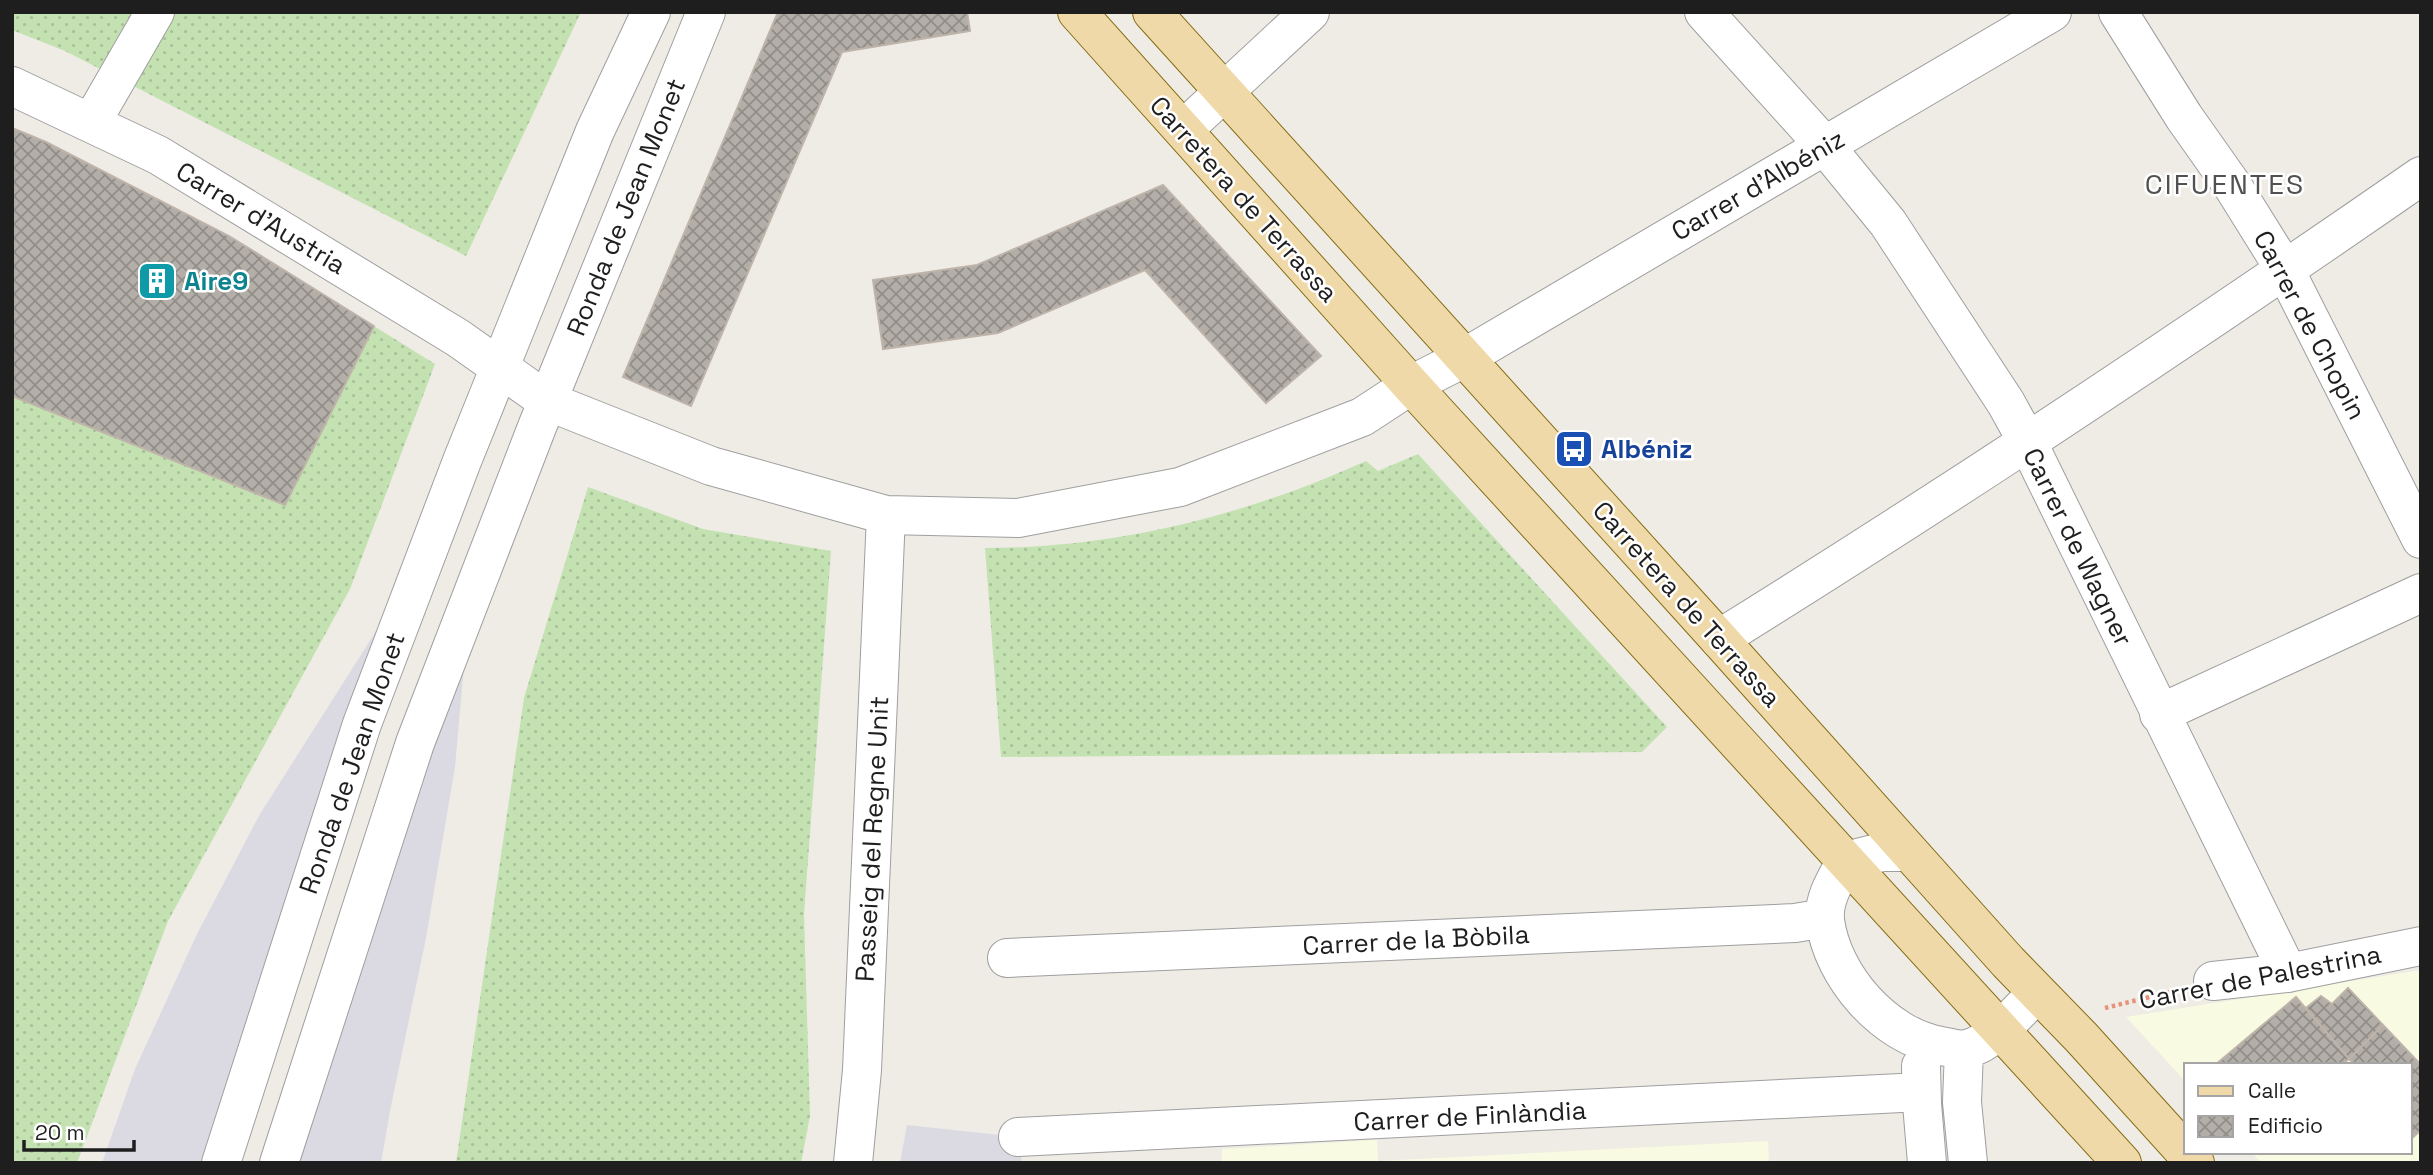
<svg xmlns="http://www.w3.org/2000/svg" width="2433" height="1175" font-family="'Space Grotesk',sans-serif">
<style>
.education{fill:#f8fbe1}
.grass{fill:url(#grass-dots)}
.plaza{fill:#dbdae3}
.building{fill:url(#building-cross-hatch);stroke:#beb4aa;stroke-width:2}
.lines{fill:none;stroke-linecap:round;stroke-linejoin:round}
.minor-casing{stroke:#9f9f9f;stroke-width:40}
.major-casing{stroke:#866c12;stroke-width:40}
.path{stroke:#e9927b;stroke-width:4.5;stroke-dasharray:3.5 3.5;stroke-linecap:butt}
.minor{stroke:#fff;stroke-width:38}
.major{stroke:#f0d9a8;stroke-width:38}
.labels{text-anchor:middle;stroke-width:5;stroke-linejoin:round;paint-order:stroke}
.street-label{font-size:26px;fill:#1e1e1e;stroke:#fff}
.culture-label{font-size:26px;font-weight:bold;fill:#0d838f;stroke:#fff;text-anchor:start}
.transit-label{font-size:26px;font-weight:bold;fill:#164399;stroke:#fff;text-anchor:start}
.neighbourhood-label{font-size:28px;letter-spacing:2px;fill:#515151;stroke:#fff}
</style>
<defs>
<pattern id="grass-dots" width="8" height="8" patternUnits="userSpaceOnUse" patternTransform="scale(1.75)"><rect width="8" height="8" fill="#c4e2b1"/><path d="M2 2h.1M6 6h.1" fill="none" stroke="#a8c198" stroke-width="1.8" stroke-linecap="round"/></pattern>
<pattern id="building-cross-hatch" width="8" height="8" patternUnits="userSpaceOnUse" patternTransform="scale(1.75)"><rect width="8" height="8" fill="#b3aea8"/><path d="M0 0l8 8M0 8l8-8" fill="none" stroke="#918d88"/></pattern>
</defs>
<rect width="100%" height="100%" fill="#eeece5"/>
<path class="education" d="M 2421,970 L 2421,1163 L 2261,1163 L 2252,1152 L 2410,1152 L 2410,1065 L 2186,1065 L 2186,1082 L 2126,1017 Z
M 1377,1140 L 1378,1161 L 1768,1141 L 1769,1163 L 1222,1163 L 1222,1149 Z"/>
<path class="grass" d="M 12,12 L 581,12 L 466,256 L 65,51 L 12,30 Z
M 12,128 L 46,142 L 229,236 L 435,364 L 350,589 L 168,921 L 77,1163 L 12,1163 Z
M 1418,454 L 1667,727 L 1642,752 L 1001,757 L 985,548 C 1117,548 1247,515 1366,461 L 1378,471 Z
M 588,487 L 703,529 L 831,551 L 804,914 L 810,1116 L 801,1163 L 456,1163 L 524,698 Z"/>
<path class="plaza" d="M 430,546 L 221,1163 L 102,1163 L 135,1069 L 197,934 L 260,814 Z
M 470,599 L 455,767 L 426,938 L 390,1111 L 381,1163 L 280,1163 Z
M 907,1125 L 1018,1137 L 1022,1163 L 900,1163 Z"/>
<path class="building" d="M 778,12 L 967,12 L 970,31 L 842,52 L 691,406 L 623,377 Z
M 12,128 L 46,142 L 229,236 L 374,326 L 285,505 L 12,396 Z
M 1163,185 L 1321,356 L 1266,403 L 1145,270 L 998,333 L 883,349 L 873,280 L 977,265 Z
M 2348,988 L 2383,1025 L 2349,1059 L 2306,1008 L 2321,996 L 2332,1004 Z
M 2296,997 L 2349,1059 L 2342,1065 L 2215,1065 Z
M 2383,1025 L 2421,1065 L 2421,1130 L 2411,1139 L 2410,1065 L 2355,1065 L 2349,1059 Z"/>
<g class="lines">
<defs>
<path id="minor" d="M 1704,12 L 1825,146 L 1888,223 L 2006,403 L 2027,441 L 2288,973
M 2118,12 L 2184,117 L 2232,185 L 2285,270 L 2421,539
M 12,86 L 158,155 L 458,338 L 547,401 L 711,466 L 886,515 L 1018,518 L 1180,487 L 1362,417 L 1411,385 L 1464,358 L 2052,12
M 91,123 L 155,12
M 1183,130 L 1310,12
M 1719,639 C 1957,491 2190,336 2421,176
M 2159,714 L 2421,593
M 1909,852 L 1882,852 L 1846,861 C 1836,879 1823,899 1825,920 C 1832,976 1884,1036 1941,1046 C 1949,1047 1959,1051 1967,1049 C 1994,1042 2017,1012 2037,993
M 1007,958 L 1795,923 L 1825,918
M 2213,981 L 2288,973 L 2421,946
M 1964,1050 L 1962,1102 L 1968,1163
M 1921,1066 L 1922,1104 L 1927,1163
M 1018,1137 L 1921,1092
M 221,1163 L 362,724 L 462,461 L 595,131 L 651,12
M 279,1163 L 415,743 L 537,427 L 706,12
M 853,1163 L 862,1070 L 886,515"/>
<path id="major" d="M 1077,12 L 1411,385 L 2122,1163
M 1152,12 L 1719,639 L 2008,962 L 2081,1037 L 2195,1163"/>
</defs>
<use href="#minor" class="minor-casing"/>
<use href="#major" class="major-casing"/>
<path class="path" d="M 2105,1008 L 2178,990"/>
<use href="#minor" class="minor"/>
<use href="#major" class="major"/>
</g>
<defs>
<symbol id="building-square" viewBox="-11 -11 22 22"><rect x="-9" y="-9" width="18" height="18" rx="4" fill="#0f9aa8" stroke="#fff"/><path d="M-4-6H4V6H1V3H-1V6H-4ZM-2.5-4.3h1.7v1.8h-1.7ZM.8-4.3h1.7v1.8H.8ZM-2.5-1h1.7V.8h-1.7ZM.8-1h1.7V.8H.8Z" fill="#fff"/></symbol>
<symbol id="bus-square" viewBox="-11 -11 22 22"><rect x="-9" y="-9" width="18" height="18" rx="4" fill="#1a4fb4" stroke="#fff"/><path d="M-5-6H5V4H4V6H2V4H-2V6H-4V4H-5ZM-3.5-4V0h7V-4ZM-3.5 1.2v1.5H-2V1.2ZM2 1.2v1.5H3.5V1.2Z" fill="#fff"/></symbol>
</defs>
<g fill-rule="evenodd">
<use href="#building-square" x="135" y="259" width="44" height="44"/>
<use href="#bus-square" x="1552" y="427" width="44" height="44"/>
</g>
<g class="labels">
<g class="street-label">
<text transform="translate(1758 185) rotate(-30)" y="9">Carrer d'Albéniz</text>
<text transform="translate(1244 199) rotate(48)" y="9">Carretera de Terrassa</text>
<text transform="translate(626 207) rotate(-68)" y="9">Ronda de Jean Monet</text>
<text transform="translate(261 218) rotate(31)" y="9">Carrer d'Austria</text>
<text transform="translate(2310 325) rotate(62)" y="9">Carrer de Chopin</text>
<text transform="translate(2078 547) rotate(64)" y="9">Carrer de Wagner</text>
<text transform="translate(1687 604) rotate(48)" y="9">Carretera de Terrassa</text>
<text transform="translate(352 763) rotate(-71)" y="9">Ronda de Jean Monet</text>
<text transform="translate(872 839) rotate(-87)" y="9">Passeig del Regne Unit</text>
<text transform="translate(1416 940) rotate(-3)" y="9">Carrer de la Bòbila</text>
<text transform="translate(2260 977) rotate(-11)" y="9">Carrer de Palestrina</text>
<text transform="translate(1470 1116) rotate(-3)" y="9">Carrer de Finlàndia</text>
</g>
<g class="culture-label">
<text x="184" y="290">Aire9</text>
</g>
<g class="transit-label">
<text x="1601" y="458">Albéniz</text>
</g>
<g class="neighbourhood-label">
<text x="2225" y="194">CIFUENTES</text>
</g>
</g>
<rect width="2433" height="1175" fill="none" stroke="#1e1e1e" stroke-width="28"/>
<rect x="2184" y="1063" width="228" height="91" fill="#ffffff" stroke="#a5a5a5" stroke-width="2"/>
<rect x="2198" y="1086" width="35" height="10" fill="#f0d9a8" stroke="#a5a5a5" stroke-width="2"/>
<text x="2248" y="1098" font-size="21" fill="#1e1e1e">Calle</text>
<rect x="2198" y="1116" width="35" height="21" fill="url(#building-cross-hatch)" stroke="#a5a5a5" stroke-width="2"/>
<text x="2248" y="1133" font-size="21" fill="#1e1e1e">Edificio</text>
<path d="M24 1140v10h110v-10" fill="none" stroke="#1e1e1e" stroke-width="3.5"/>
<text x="35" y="1140" font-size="21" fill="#1e1e1e" stroke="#ffffff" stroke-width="5" paint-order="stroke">20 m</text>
</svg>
